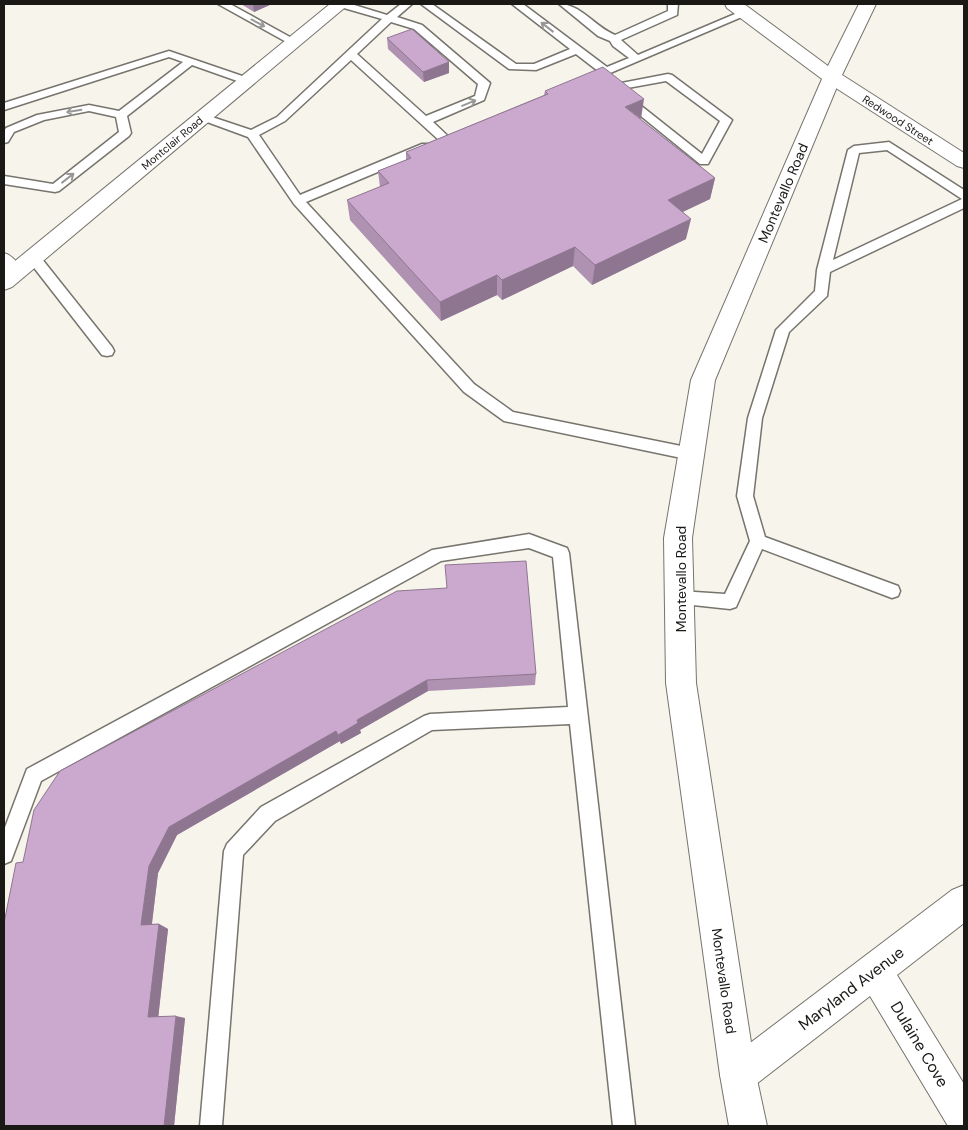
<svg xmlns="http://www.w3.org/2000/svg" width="968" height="1130" font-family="'DM Sans',sans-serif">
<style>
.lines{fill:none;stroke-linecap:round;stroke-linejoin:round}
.lane-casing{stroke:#76746d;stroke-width:3}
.street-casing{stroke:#76746d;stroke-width:2}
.secondary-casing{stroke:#76746d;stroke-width:2}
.lane{fill:#fff;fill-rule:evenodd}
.street{fill:#fff;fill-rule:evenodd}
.secondary{fill:#fff;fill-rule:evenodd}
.wall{fill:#af91b1}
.shaded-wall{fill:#8e7690}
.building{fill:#cba9ce;stroke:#8e7690}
.oneway{stroke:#989896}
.labels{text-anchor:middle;stroke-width:4;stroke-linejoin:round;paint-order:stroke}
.far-street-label{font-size:11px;fill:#1a1916;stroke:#fff}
.street-label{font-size:14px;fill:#1a1916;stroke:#fff}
.near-street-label{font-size:16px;fill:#1a1916;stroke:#fff}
</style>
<rect width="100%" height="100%" fill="#f7f4ec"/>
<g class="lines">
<defs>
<path id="lane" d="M 218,4 L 230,4 L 299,42 L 298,44 L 290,44 Z
M 336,4 L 351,4 L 387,15 L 401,4 L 412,4 L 397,17 L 422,25 L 490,83 L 484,100 L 433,122 L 451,139 L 445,143 L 441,142 L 351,60 L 285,121 L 259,135 L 300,195 L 422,144 L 430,144 L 432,147 L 430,150 L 306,202 L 474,384 L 513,412 L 691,448 L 696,450 L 699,454 L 696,458 L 691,460 L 504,421 L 464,392 L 294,204 L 248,137 L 199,119 L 197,117 L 203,114 L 251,130 L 277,117 L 382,19 L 337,6 ZM 391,22 L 414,29 L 478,84 L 475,96 L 426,116 L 357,54 Z
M 421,4 L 432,4 L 516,64 L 534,64 L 570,49 L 512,4 L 523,4 L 607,67 L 629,58 L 613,46 L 610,41 L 598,36 L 559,4 C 581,4 595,27 615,35 L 668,11 L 668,4 L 678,4 L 677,15 L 621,40 L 638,55 L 742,11 L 746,10 L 751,13 L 589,82 L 583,79 L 598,71 L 576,54 L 536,70 L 509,69 Z
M 169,51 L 251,79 L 253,81 L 247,84 L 243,83 L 192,65 L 127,116 L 131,133 L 129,136 L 59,191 L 55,192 L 4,184 L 4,176 L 53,184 L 119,132 L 116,117 L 89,111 L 44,120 L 14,132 L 8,142 L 4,143 L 4,131 L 6,128 L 37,115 L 89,105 L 119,111 L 183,62 L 169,57 L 4,110 L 4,103 Z
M 668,74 L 672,75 L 732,120 L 708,164 L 700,164 L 620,99 L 626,96 L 630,97 L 702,154 L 720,121 L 666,81 L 611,91 L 605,88 L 611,85 Z
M 889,142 L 964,190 L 964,208 L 830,272 L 827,296 L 789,332 L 762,418 L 753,496 L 765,537 L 898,586 L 900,591 L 898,596 L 892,598 L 762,549 L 736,607 L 730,609 L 674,603 L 672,598 L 674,593 L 680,591 L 725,594 L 750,541 L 737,496 L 748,418 L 776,330 L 815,291 L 817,270 L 848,150 L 854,146 ZM 887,150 L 962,199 L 833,260 L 859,153 Z
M 33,253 L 38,254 L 112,347 L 114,351 L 112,355 L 107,356 L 102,355 L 28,260 L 27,257 L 28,254 Z
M 529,534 L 567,548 L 569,553 L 635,1126 L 613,1126 L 570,724 L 432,730 L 275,821 L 243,855 L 222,1126 L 200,1126 L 224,851 L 227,844 L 261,807 L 424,716 L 430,714 L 568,707 L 553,557 L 529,548 L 441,561 L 41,781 L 11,861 L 4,864 L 4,830 L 27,769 L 432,550 Z"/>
<path id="street" d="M 832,71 L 839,73 L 964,153 L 964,168 L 957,166 L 825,81 L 823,77 L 825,73 Z
M 4,253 C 14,256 19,265 24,274 L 21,279 L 13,282 L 4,277 Z
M 964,885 L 964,923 L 897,975 L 964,1084 L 964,1126 L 948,1126 L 870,996 L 751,1088 L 738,1093 L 725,1088 L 720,1075 L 725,1062 L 952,890 Z"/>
<path id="secondary" d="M 330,4 L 349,4 L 12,287 L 4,290 L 4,270 Z
M 725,4 L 744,4 L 828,66 L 859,4 L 876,4 L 841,77 L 715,380 L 692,538 L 696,683 L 756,1075 L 767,1126 L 729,1126 L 720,1075 L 666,683 L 664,538 L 691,380 L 822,79 L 727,8 Z"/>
</defs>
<use href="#lane" class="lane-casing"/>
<use href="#street" class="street-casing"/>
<use href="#secondary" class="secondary-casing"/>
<use href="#lane" class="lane"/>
<use href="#street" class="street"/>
<use href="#secondary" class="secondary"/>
</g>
<path class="wall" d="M 241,4 L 272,4 L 254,12 Z
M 387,38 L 449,62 L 449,73 L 424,82 L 388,49 Z
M 545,91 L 641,120 L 715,178 L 710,199 L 682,212 L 686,239 L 592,285 L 573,266 L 502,300 L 497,295 L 441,321 L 350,220 L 347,200 L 380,187 L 378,171 L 406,160 L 406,152 L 544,95 Z
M 397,591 L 536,674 L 535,685 L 428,691 L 360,730 L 361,733 L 341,744 L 340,741 L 177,835 L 158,873 L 152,924 L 159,924 L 168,929 L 158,1017 L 185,1018 L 174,1126 L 4,1126 L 23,862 Z"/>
<path class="shaded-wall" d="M 253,4 L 272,4 L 254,12 Z
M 449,62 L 449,73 L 424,82 L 423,72 Z
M 644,99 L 641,119 L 625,107 Z
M 715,178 L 710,199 L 664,221 L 668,200 Z
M 691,219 L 686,239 L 592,285 L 595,265 Z
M 575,247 L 573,266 L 502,300 L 502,280 Z
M 497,275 L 497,295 L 441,321 L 440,302 Z
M 427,680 L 428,691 L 360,730 L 361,733 L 341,744 L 338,735 L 357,720 Z
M 336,731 L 340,741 L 177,835 L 158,873 L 151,930 L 141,925 L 149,866 L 169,827 Z
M 159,924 L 168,929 L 158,1020 L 148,1017 Z
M 176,1016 L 185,1018 L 174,1126 L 164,1126 Z"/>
<path class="building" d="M 412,29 L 449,62 L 423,72 L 387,38 Z
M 603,67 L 644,99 L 625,107 L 715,178 L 668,200 L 691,219 L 595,265 L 575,247 L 502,280 L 497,275 L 440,302 L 347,200 L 389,183 L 378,171 L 411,158 L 406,152 L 548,94 L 545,91 Z
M 526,561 L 536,674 L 427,680 L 357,720 L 358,723 L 338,735 L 336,731 L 169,827 L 149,866 L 141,925 L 159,924 L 148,1017 L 176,1016 L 164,1126 L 4,1126 L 4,923 L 16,863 L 23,862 L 34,810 L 60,771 L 397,591 L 447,588 L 445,565 Z"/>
<defs><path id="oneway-shaft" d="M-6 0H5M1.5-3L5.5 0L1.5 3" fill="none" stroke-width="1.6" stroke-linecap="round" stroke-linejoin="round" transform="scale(1.25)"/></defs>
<g class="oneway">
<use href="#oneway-shaft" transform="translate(258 23) rotate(28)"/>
<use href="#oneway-shaft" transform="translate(547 27) rotate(-142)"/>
<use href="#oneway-shaft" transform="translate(469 103) rotate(-22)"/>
<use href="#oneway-shaft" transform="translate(74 111) rotate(170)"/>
<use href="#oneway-shaft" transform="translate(68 178) rotate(-38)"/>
</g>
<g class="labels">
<g class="far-street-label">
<text transform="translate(898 120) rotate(33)" y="4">Redwood Street</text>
<text transform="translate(172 143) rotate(-40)" y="4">Montclair Road</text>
</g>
<g class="street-label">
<text transform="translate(783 193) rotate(-67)" y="5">Montevallo Road</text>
<text transform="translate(681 579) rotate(-90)" y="5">Montevallo Road</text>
<text transform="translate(724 981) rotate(82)" y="5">Montevallo Road</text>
</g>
<g class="near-street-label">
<text transform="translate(851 988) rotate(-37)" y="6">Maryland Avenue</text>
<text transform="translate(920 1044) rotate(59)" y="6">Dulaine Cove</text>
</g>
</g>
<rect width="968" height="1130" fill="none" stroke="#1a1916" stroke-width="10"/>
</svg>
